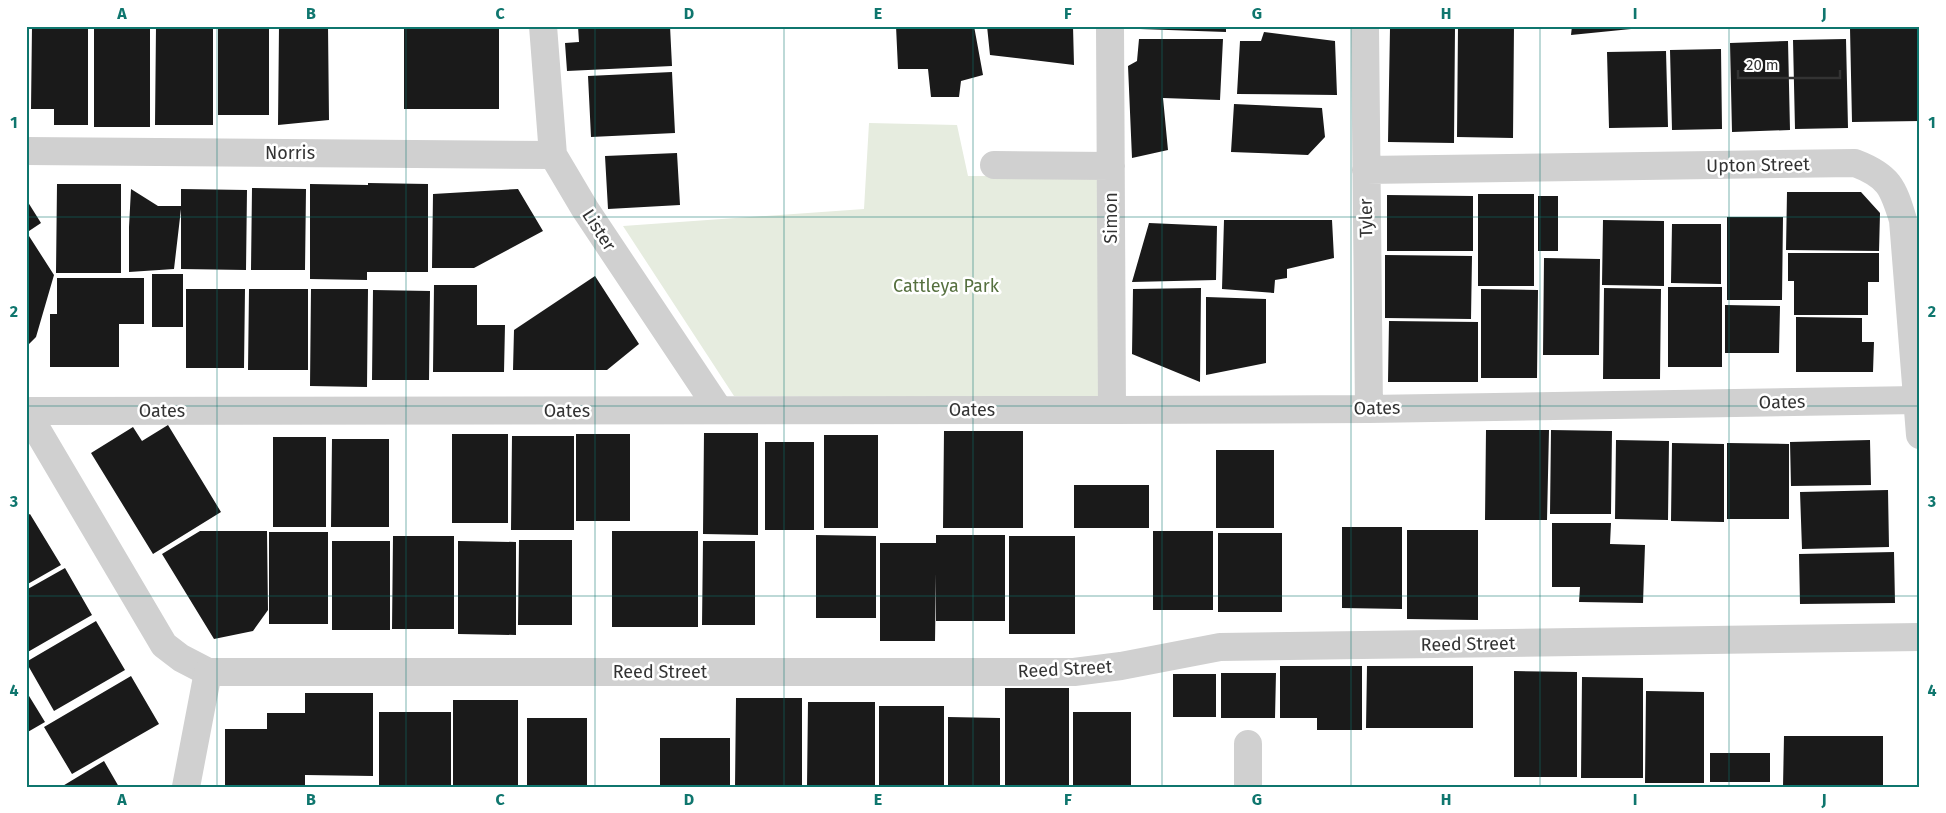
<svg xmlns="http://www.w3.org/2000/svg" width="1946" height="813" font-family="'Fira Sans',sans-serif">
<style>
.green{fill:#e6ecdf}
.building{fill:#1a1a1a}
.lines{fill:none;stroke-linecap:round;stroke-linejoin:round}
.minor{stroke:#d0d0d0;stroke-width:28}
.tertiary{stroke:#d0d0d0;stroke-width:28}
.grid{fill:none;stroke:#0f766e;stroke-width:1;stroke-opacity:0.55}
.labels{text-anchor:middle;stroke-width:5;stroke-linejoin:round;paint-order:stroke}
.street-label{font-size:18px;fill:#333;stroke:#fff}
.park-label{font-size:18px;fill:#56703f;stroke:#fff}
.neatline{fill:none;stroke:#0f766e;stroke-width:2}
.grid-label{font-size:16px;text-anchor:middle;font-weight:bold;fill:#0f766e}
</style>
<rect width="100%" height="100%" fill="#fff"/>
<path class="green" d="M 869,123 L 957,125 L 968,176 L 1102,176 L 1104,399 L 734,396 L 623,226 L 864,209 Z"/>
<path class="building" d="M 32,26 L 88,26 L 88,125 L 54,125 L 54,109 L 31,109 Z
M 94,26 L 150,26 L 150,127 L 94,127 Z
M 156,26 L 213,26 L 213,125 L 155,125 Z
M 218,26 L 269,26 L 269,115 L 218,115 Z
M 279,26 L 328,26 L 329,120 L 278,125 Z
M 404,26 L 499,26 L 499,109 L 404,109 Z
M 578,26 L 670,26 L 672,66 L 567,71 L 565,43 L 579,42 Z
M 896,26 L 974,26 L 983,75 L 961,81 L 959,97 L 931,97 L 928,69 L 898,69 Z
M 987,26 L 1073,26 L 1074,65 L 990,55 Z
M 1140,26 L 1226,26 L 1226,32 L 1140,29 Z
M 1458,26 L 1514,26 L 1513,138 L 1457,137 Z
M 1572,26 L 1641,26 L 1641,28 L 1571,35 Z
M 1920,26 L 1920,121 L 1852,122 L 1850,28 Z
M 1390,28 L 1455,28 L 1454,143 L 1388,142 Z
M 1264,32 L 1335,41 L 1337,95 L 1237,94 L 1240,41 L 1261,41 Z
M 1139,39 L 1223,39 L 1220,100 L 1163,98 L 1168,150 L 1132,158 L 1128,66 L 1137,61 Z
M 1846,39 L 1848,128 L 1795,129 L 1793,40 Z
M 1788,41 L 1790,130 L 1732,132 L 1730,43 Z
M 1721,49 L 1722,129 L 1672,130 L 1670,50 Z
M 1666,51 L 1668,127 L 1609,128 L 1607,52 Z
M 672,72 L 675,133 L 591,137 L 588,76 Z
M 1234,104 L 1322,108 L 1325,137 L 1308,155 L 1231,152 Z
M 677,153 L 680,205 L 608,209 L 605,156 Z
M 368,183 L 428,184 L 428,272 L 367,272 L 367,280 L 310,279 L 310,184 L 368,185 Z
M 57,184 L 121,184 L 121,273 L 56,273 Z
M 252,188 L 306,189 L 305,270 L 251,270 Z
M 131,189 L 158,206 L 181,206 L 181,189 L 247,190 L 246,270 L 181,269 L 181,209 L 174,269 L 129,272 L 129,227 Z
M 518,189 L 543,231 L 474,268 L 432,268 L 433,194 Z
M 1787,192 L 1861,192 L 1880,213 L 1879,251 L 1786,250 Z
M 1478,194 L 1534,194 L 1534,286 L 1478,286 Z
M 1387,195 L 1473,196 L 1473,251 L 1387,251 Z
M 1538,196 L 1558,196 L 1558,251 L 1538,251 Z
M 26,199 L 41,223 L 26,233 Z
M 1727,217 L 1783,217 L 1782,300 L 1727,300 Z
M 1224,220 L 1332,220 L 1334,258 L 1287,269 L 1287,278 L 1275,280 L 1274,293 L 1222,289 Z
M 1603,220 L 1664,221 L 1664,286 L 1602,285 Z
M 1149,223 L 1217,226 L 1216,280 L 1132,282 Z
M 1672,224 L 1721,224 L 1721,284 L 1671,283 Z
M 29,236 L 54,275 L 36,337 L 26,347 L 26,238 Z
M 1788,253 L 1879,253 L 1879,282 L 1868,282 L 1868,315 L 1794,315 L 1794,281 L 1788,281 Z
M 1385,255 L 1472,256 L 1471,319 L 1385,318 Z
M 1544,258 L 1600,259 L 1599,355 L 1543,355 Z
M 152,274 L 183,274 L 183,327 L 152,327 Z
M 595,276 L 639,344 L 607,370 L 513,370 L 514,330 Z
M 57,278 L 144,278 L 144,324 L 119,324 L 119,367 L 50,367 L 50,314 L 57,314 Z
M 434,285 L 477,285 L 477,325 L 505,325 L 504,372 L 433,372 Z
M 1668,287 L 1722,287 L 1722,367 L 1668,367 Z
M 1201,288 L 1200,382 L 1132,354 L 1133,289 Z
M 1604,288 L 1661,289 L 1660,379 L 1603,379 Z
M 186,289 L 245,289 L 244,368 L 186,368 Z
M 249,289 L 308,289 L 308,370 L 248,370 Z
M 311,289 L 368,289 L 367,387 L 310,386 Z
M 1481,289 L 1538,290 L 1537,378 L 1481,378 Z
M 373,290 L 430,291 L 429,380 L 372,380 Z
M 1206,297 L 1266,299 L 1266,363 L 1206,375 Z
M 1725,305 L 1780,306 L 1779,353 L 1725,353 Z
M 1796,317 L 1862,318 L 1862,342 L 1874,342 L 1873,372 L 1796,372 Z
M 1389,321 L 1478,322 L 1478,382 L 1388,382 Z
M 168,425 L 221,512 L 153,554 L 91,453 L 133,427 L 142,441 Z
M 1486,430 L 1549,430 L 1547,520 L 1485,520 Z
M 1551,430 L 1612,431 L 1611,514 L 1550,514 Z
M 944,431 L 1023,431 L 1023,528 L 943,528 Z
M 704,433 L 758,433 L 758,535 L 703,534 Z
M 452,434 L 508,434 L 508,523 L 452,523 Z
M 576,434 L 630,434 L 630,521 L 576,521 Z
M 824,435 L 878,435 L 878,528 L 824,528 Z
M 512,436 L 574,436 L 574,530 L 511,530 Z
M 273,437 L 326,437 L 326,527 L 273,527 Z
M 332,439 L 389,439 L 389,527 L 331,527 Z
M 1616,440 L 1669,441 L 1668,520 L 1615,519 Z
M 1870,440 L 1871,485 L 1791,486 L 1790,442 Z
M 765,442 L 814,442 L 814,530 L 765,530 Z
M 1672,443 L 1724,444 L 1724,522 L 1671,521 Z
M 1727,443 L 1789,444 L 1789,519 L 1727,519 Z
M 1216,450 L 1274,450 L 1274,528 L 1216,528 Z
M 1074,485 L 1149,485 L 1149,528 L 1074,528 Z
M 1888,490 L 1889,547 L 1802,549 L 1800,492 Z
M 30,514 L 61,565 L 26,585 L 26,516 Z
M 1552,523 L 1611,523 L 1610,544 L 1645,545 L 1643,603 L 1579,602 L 1580,587 L 1552,587 Z
M 1342,527 L 1402,527 L 1402,609 L 1342,608 Z
M 1407,530 L 1478,530 L 1478,620 L 1407,619 Z
M 200,531 L 267,531 L 268,610 L 253,631 L 214,639 L 162,554 Z
M 612,531 L 698,531 L 698,627 L 612,627 Z
M 1153,531 L 1213,531 L 1213,610 L 1153,610 Z
M 269,532 L 328,532 L 328,624 L 269,624 Z
M 1218,533 L 1282,533 L 1282,612 L 1218,612 Z
M 816,535 L 876,536 L 876,618 L 816,618 Z
M 936,535 L 1005,535 L 1005,621 L 936,621 L 936,573 L 935,641 L 880,641 L 880,543 L 936,543 Z
M 393,536 L 454,536 L 454,629 L 392,629 Z
M 1009,536 L 1075,536 L 1075,634 L 1009,634 Z
M 519,540 L 572,540 L 572,625 L 518,625 Z
M 332,541 L 390,541 L 390,630 L 332,630 Z
M 458,541 L 516,542 L 516,635 L 458,634 Z
M 703,541 L 755,541 L 755,625 L 702,625 Z
M 1894,552 L 1895,603 L 1800,604 L 1799,554 Z
M 65,568 L 92,615 L 26,653 L 26,590 Z
M 96,621 L 125,670 L 54,711 L 26,662 Z
M 1280,666 L 1362,666 L 1362,730 L 1317,730 L 1317,718 L 1280,718 Z
M 1367,666 L 1473,666 L 1473,728 L 1366,728 Z
M 1514,671 L 1577,672 L 1577,777 L 1514,777 Z
M 1221,673 L 1276,673 L 1275,718 L 1221,718 Z
M 1173,674 L 1216,674 L 1216,717 L 1173,717 Z
M 131,676 L 159,724 L 72,774 L 44,727 Z
M 1582,677 L 1643,678 L 1643,778 L 1581,778 Z
M 1005,688 L 1069,688 L 1069,787 L 1005,787 Z
M 26,691 L 45,722 L 26,733 Z
M 1646,691 L 1704,692 L 1704,783 L 1645,783 Z
M 305,693 L 373,693 L 373,776 L 305,775 L 305,787 L 225,787 L 225,729 L 267,729 L 267,713 L 305,713 Z
M 736,698 L 802,698 L 802,787 L 735,787 Z
M 453,700 L 518,700 L 518,787 L 453,787 Z
M 808,702 L 875,702 L 875,787 L 807,787 Z
M 879,706 L 944,706 L 944,787 L 879,787 Z
M 379,712 L 451,712 L 451,787 L 379,787 Z
M 1073,712 L 1131,712 L 1131,787 L 1073,787 Z
M 948,717 L 1000,718 L 1000,787 L 948,787 Z
M 527,718 L 587,718 L 587,787 L 527,787 Z
M 1784,736 L 1883,736 L 1883,787 L 1783,787 Z
M 660,738 L 730,738 L 730,787 L 660,787 Z
M 1710,753 L 1770,753 L 1770,782 L 1710,782 Z
M 104,761 L 119,787 L 61,787 Z"/>
<g class="lines">
<path class="minor" d="M 543,26 L 553,155 L 585,209 L 719,410
M 1110,26 L 1112,410
M 1365,26 L 1369,409
M 26,151 L 553,155
M 994,165 L 1111,166
M 1366,170 L 1855,163 C 1889,176 1893,187 1903,220 L 1920,435
M 26,411 L 164,645 L 181,658 L 208,672
M 27,411 L 1112,410 L 1369,409 L 1917,400
M 1248,787 L 1248,744"/>
<path class="tertiary" d="M 186,787 L 208,672 L 1074,672 L 1121,666 L 1220,647 L 1920,637"/>
</g>
<path class="grid" d="M 217,26 L 217,787M 406,26 L 406,787M 595,26 L 595,787M 784,26 L 784,787M 973,26 L 973,787M 1162,26 L 1162,787M 1351,26 L 1351,787M 1540,26 L 1540,787M 1729,26 L 1729,787M 26,217 L 1920,217M 26,406 L 1920,406M 26,596 L 1920,596"/>
<g class="labels">
<g class="street-label">
<text x="290" y="159">Norris</text>
<text transform="translate(1758 165) rotate(-1)" y="6">Upton Street</text>
<text transform="translate(1111 218) rotate(-90)" y="6">Simon</text>
<text transform="translate(1366 218) rotate(-91)" y="6">Tyler</text>
<text transform="translate(599 230) rotate(57)" y="6">Lister</text>
<text transform="translate(1782 402) rotate(-1)" y="6">Oates</text>
<text transform="translate(1377 408) rotate(-1)" y="6">Oates</text>
<text x="972" y="416">Oates</text>
<text x="162" y="417">Oates</text>
<text x="567" y="417">Oates</text>
<text transform="translate(1468 644) rotate(-1)" y="6">Reed Street</text>
<text transform="translate(1065 669) rotate(-3)" y="6">Reed Street</text>
<text x="660" y="678">Reed Street</text>
</g>
<g class="park-label">
<text x="946" y="292">Cattleya Park</text>
</g>
</g>
<rect width="1946" height="813" fill="none" stroke="#ffffff" stroke-width="55"/>
<path d="M1738 70v8h102v-8" fill="none" stroke="#333333" stroke-width="2.5"/>
<text x="1746" y="70" font-size="15" fill="#333333" stroke="#ffffff" stroke-width="4" paint-order="stroke">20 m</text>
<rect x="28" y="28" width="1890" height="758" class="neatline"/>
<g class="grid-label">
<text x="122" y="19">A</text>
<text x="311" y="19">B</text>
<text x="500" y="19">C</text>
<text x="689" y="19">D</text>
<text x="878" y="19">E</text>
<text x="1068" y="19">F</text>
<text x="1257" y="19">G</text>
<text x="1446" y="19">H</text>
<text x="1635" y="19">I</text>
<text x="1824" y="19">J</text>
<text x="14" y="128">1</text>
<text x="1932" y="128">1</text>
<text x="14" y="317">2</text>
<text x="1932" y="317">2</text>
<text x="14" y="507">3</text>
<text x="1932" y="507">3</text>
<text x="14" y="696">4</text>
<text x="1932" y="696">4</text>
<text x="122" y="805">A</text>
<text x="311" y="805">B</text>
<text x="500" y="805">C</text>
<text x="689" y="805">D</text>
<text x="878" y="805">E</text>
<text x="1068" y="805">F</text>
<text x="1257" y="805">G</text>
<text x="1446" y="805">H</text>
<text x="1635" y="805">I</text>
<text x="1824" y="805">J</text>
</g>
</svg>
